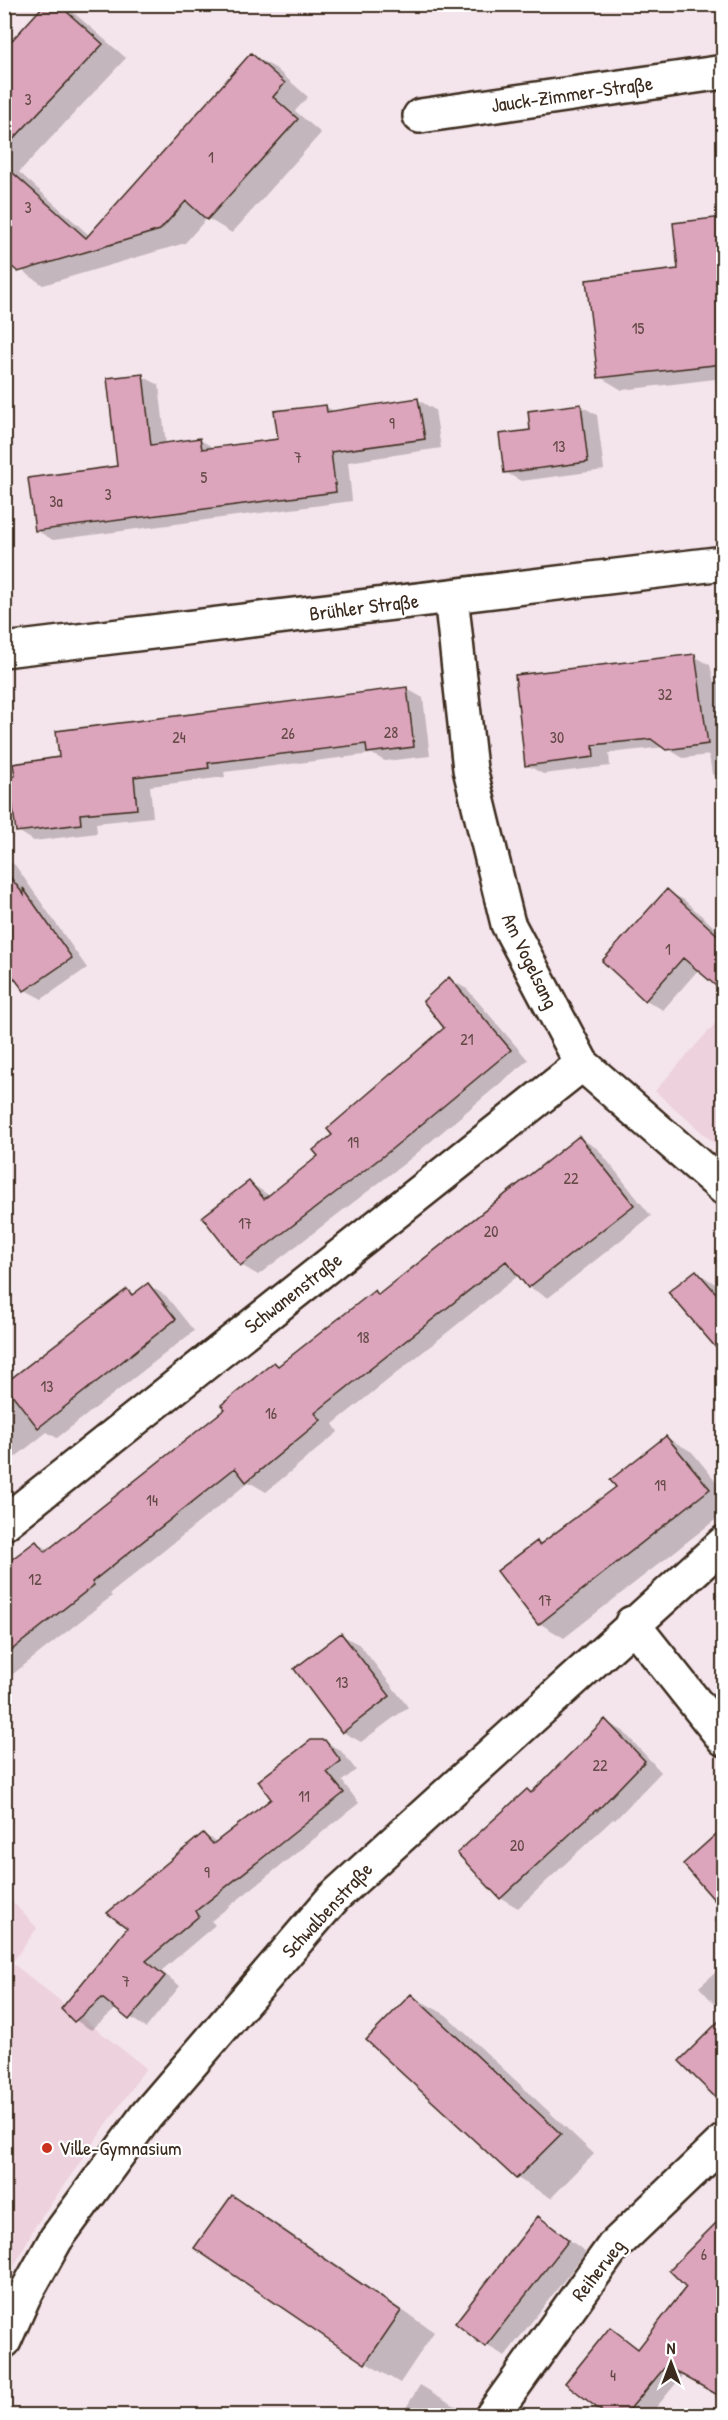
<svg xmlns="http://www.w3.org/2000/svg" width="728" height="2420" font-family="'Patrick Hand',sans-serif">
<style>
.built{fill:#edd1dd}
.shadow{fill:#0003}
.building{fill:#dca5bc;stroke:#3b2a1e;stroke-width:1.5}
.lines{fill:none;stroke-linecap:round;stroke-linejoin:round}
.minor-casing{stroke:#3b2a1e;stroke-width:38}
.minor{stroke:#fff;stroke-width:33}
.poi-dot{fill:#c8321e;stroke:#fff;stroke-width:2}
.labels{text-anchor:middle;stroke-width:4.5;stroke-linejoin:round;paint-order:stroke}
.number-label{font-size:16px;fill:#634946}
.street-label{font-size:20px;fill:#3b2a1e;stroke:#fff}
.poi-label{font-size:20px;fill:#3b2a1e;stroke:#fff;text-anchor:start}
</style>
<rect width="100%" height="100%" fill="#f4e4eb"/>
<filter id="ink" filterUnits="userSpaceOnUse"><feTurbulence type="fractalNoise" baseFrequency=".0167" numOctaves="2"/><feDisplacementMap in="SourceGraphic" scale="12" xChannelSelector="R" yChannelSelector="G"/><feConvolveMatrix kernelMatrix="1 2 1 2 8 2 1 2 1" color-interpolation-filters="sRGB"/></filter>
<g filter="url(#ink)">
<path class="built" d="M 723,1015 L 723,1151 L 655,1091 Z
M 5,1894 L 37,1928 L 12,1963 L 146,2068 L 34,2228 L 5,2284 Z"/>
<path class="shadow" d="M 59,4 L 75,14 L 126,58 L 19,172 L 90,236 L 251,55 L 275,68 L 308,97 L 295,111 L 321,133 L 232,233 L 207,218 L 185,243 L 43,285 L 4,258 L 4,52 Z
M 724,219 L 724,378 L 622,390 L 600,377 L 679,270 L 674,225 Z
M 142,376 L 159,385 L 166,445 L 200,440 L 216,449 L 279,440 L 325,406 L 335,412 L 418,400 L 435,410 L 441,448 L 348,462 L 352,501 L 53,540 L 36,530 L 119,467 Z
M 581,406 L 597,415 L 604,470 L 521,481 L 505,472 L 532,431 Z
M 694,656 L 710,665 L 714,682 L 724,681 L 724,781 L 712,774 L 709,755 L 683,758 L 665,747 L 609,753 L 610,766 L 543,774 L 527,765 Z
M 407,689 L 423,698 L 430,756 L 385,761 L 372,754 L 224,772 L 225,777 L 150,786 L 153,817 L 96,823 L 97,833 L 34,841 L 18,831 L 60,759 Z
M 4,859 L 15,865 L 87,968 L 42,999 L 25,990 L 10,970 L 4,974 Z
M 667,891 L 684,900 L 724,936 L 724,986 L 699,969 L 663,1010 L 646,1000 Z
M 449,979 L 467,989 L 528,1060 L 405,1163 L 258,1275 L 241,1265 L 249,1182 L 270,1196 L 320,1156 L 334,1135 L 447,1029 Z
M 580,1138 L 598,1149 L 651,1216 L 548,1298 L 529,1287 L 519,1275 L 333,1424 L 338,1432 L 266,1492 L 249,1482 L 110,1594 L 112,1596 L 4,1681 L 4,1568 L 36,1543 L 50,1550 L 227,1409 L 275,1364 L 280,1367 L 375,1292 L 380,1295 Z
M 697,1272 L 724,1290 L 724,1347 L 711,1340 Z
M 148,1285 L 166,1296 L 194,1331 L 57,1438 L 47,1432 L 4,1466 L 4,1386 L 127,1290 L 135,1295 Z
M 666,1437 L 692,1452 L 724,1491 L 724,1513 L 564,1638 L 539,1623 L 537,1543 L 542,1545 L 618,1487 Z
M 341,1635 L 360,1645 L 408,1707 L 361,1742 L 343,1732 L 314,1696 Z
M 605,1721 L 623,1731 L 661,1772 L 615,1820 L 613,1819 L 518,1908 L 501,1898 L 532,1794 Z
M 324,1741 L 341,1751 L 356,1770 L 342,1781 L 359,1803 L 211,1921 L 215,1925 L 161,1971 L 180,1986 L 146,2028 L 117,2008 L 91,2030 L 75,2020 L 203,1834 L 217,1842 L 273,1799 Z
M 720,1833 L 724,1835 L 724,1909 L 685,1864 Z
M 724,1910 L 724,1930 L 713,1920 Z
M 724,1965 L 724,2014 L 699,1987 Z
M 412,1996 L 446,2015 L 594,2154 L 551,2198 L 517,2178 Z
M 724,2019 L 724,2098 L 712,2091 L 681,2061 Z
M 232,2197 L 266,2217 L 434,2332 L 400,2383 L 366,2363 Z
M 539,2218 L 586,2252 L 505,2356 L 486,2345 Z
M 715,2226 L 724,2231 L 724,2396 L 683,2375 L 649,2416 L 609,2416 L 567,2383 L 611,2329 L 640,2349 L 688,2287 Z
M 420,2385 L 468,2414 L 467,2416 L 401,2416 Z"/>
<path class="building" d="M 45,4 L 58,4 L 103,44 L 4,149 L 4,49 Z
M 251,53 L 285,83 L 273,97 L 298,119 L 207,220 L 186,201 L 160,230 L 18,272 L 4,260 L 4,165 L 86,238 Z
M 723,217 L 723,364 L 598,378 L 586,280 L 678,269 L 673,223 Z
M 143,374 L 151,445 L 200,438 L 202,449 L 278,439 L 274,411 L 326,405 L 327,412 L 418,398 L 425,439 L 331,452 L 336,492 L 35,531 L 28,478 L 117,466 L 107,378 Z
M 581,404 L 588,462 L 504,473 L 499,434 L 530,430 L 528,411 Z
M 695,654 L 708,744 L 666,750 L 651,739 L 593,745 L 594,757 L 525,766 L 515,675 Z
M 407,687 L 414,747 L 367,753 L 366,744 L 208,763 L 209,768 L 134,777 L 137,809 L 80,814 L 81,824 L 16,832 L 9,777 L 15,776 L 13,764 L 59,757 L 56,731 Z
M 4,869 L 24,895 L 23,888 L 72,958 L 24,991 L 4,965 Z
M 667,889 L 723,940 L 723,992 L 683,958 L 645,1001 L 602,961 Z
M 449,977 L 511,1050 L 387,1153 L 240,1266 L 202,1217 L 249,1181 L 264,1199 L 318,1156 L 313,1150 L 332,1135 L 327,1129 L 444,1028 L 423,1001 Z
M 579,1136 L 634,1205 L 528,1288 L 506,1261 L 315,1413 L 321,1420 L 246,1482 L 235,1468 L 92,1582 L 94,1585 L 4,1656 L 4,1565 L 36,1541 L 45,1552 L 225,1409 L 221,1405 L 274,1362 L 278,1366 L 375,1290 L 378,1295 Z
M 696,1270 L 723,1301 L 723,1356 L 668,1292 Z
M 148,1283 L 176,1319 L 38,1428 L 4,1384 L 127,1289 L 132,1295 Z
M 666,1436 L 710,1489 L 538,1625 L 497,1571 L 537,1541 L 539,1545 L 616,1487 L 610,1480 Z
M 341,1633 L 390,1696 L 342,1733 L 294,1669 Z
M 605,1719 L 645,1761 L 597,1811 L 596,1810 L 500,1899 L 457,1853 L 527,1789 L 531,1793 Z
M 311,1740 L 325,1740 L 341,1761 L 327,1772 L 344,1793 L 196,1911 L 199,1916 L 146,1961 L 165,1976 L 129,2020 L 102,1998 L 74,2022 L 61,2009 L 127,1928 L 107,1913 L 203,1833 L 213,1844 L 271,1799 L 258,1781 Z
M 723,1828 L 723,1910 L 683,1864 Z
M 411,1994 L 561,2134 L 516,2179 L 366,2040 Z
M 723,2017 L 723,2105 L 679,2061 Z
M 232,2195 L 401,2311 L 365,2364 L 194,2248 Z
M 538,2216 L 569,2240 L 485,2347 L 455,2323 Z
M 723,2216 L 723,2398 L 666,2366 L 625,2415 L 606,2415 L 565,2383 L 610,2327 L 638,2349 L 686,2287 L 669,2270 Z"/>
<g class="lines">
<defs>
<path id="minor" d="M 420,116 L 724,72
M 451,596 L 470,769 L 508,924 L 582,1064 L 724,1188
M 4,650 L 724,563
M 4,1523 L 582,1064
M 632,1623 L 724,1739
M 4,2341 L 23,2298 L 56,2239 L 146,2116 L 334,1897 L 724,1543
M 492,2416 L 613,2247 L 724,2141"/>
</defs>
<use href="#minor" class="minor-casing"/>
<use href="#minor" class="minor"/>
</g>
</g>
<circle class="poi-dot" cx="47" cy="2148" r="6"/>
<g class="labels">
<g class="number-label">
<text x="28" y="105">3</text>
<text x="211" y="163">1</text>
<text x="28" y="213">3</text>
<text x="638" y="334">15</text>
<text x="392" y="429">9</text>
<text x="559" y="452">13</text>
<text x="298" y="463">7</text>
<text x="204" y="483">5</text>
<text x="108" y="500">3</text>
<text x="56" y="507">3a</text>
<text x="665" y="700">32</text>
<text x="391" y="738">28</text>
<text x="288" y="739">26</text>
<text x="179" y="743">24</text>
<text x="557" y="743">30</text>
<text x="668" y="955">1</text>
<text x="467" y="1045">21</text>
<text x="353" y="1148">19</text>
<text x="571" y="1184">22</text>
<text x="245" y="1229">17</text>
<text x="491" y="1237">20</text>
<text x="363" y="1343">18</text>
<text x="47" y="1392">13</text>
<text x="271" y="1419">16</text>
<text x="660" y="1491">19</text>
<text x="152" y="1506">14</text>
<text x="35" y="1585">12</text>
<text x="545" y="1606">17</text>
<text x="342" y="1688">13</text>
<text x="600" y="1771">22</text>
<text x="304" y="1802">11</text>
<text x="517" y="1851">20</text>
<text x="207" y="1878">9</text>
<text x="126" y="1987">7</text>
<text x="704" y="2260">6</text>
<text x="613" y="2381">4</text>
</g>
<g class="street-label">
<text transform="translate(572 94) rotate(-8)" y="7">Jauck-Zimmer-Straße</text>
<text transform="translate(364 607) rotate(-7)" y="7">Brühler Straße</text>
<text transform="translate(530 961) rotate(64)" y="7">Am Vogelsang</text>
<text transform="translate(293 1293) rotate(-38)" y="7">Schwanenstraße</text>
<text transform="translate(327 1910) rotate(-47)" y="7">Schwalbenstraße</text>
<text transform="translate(598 2270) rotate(-52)" y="7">Reiherweg</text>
</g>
<g class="poi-label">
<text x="59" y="2155">Ville-Gymnasium</text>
</g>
</g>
<rect width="728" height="2420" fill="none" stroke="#fff" stroke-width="24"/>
<rect x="12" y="12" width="704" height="2396" fill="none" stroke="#3b2a1e" stroke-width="2" filter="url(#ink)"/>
<g transform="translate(671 2363)" stroke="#ffffff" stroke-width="4.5" paint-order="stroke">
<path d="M0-4.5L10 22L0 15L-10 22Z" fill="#3b2a1e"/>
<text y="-9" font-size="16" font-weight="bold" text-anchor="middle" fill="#3b2a1e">N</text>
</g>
</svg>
